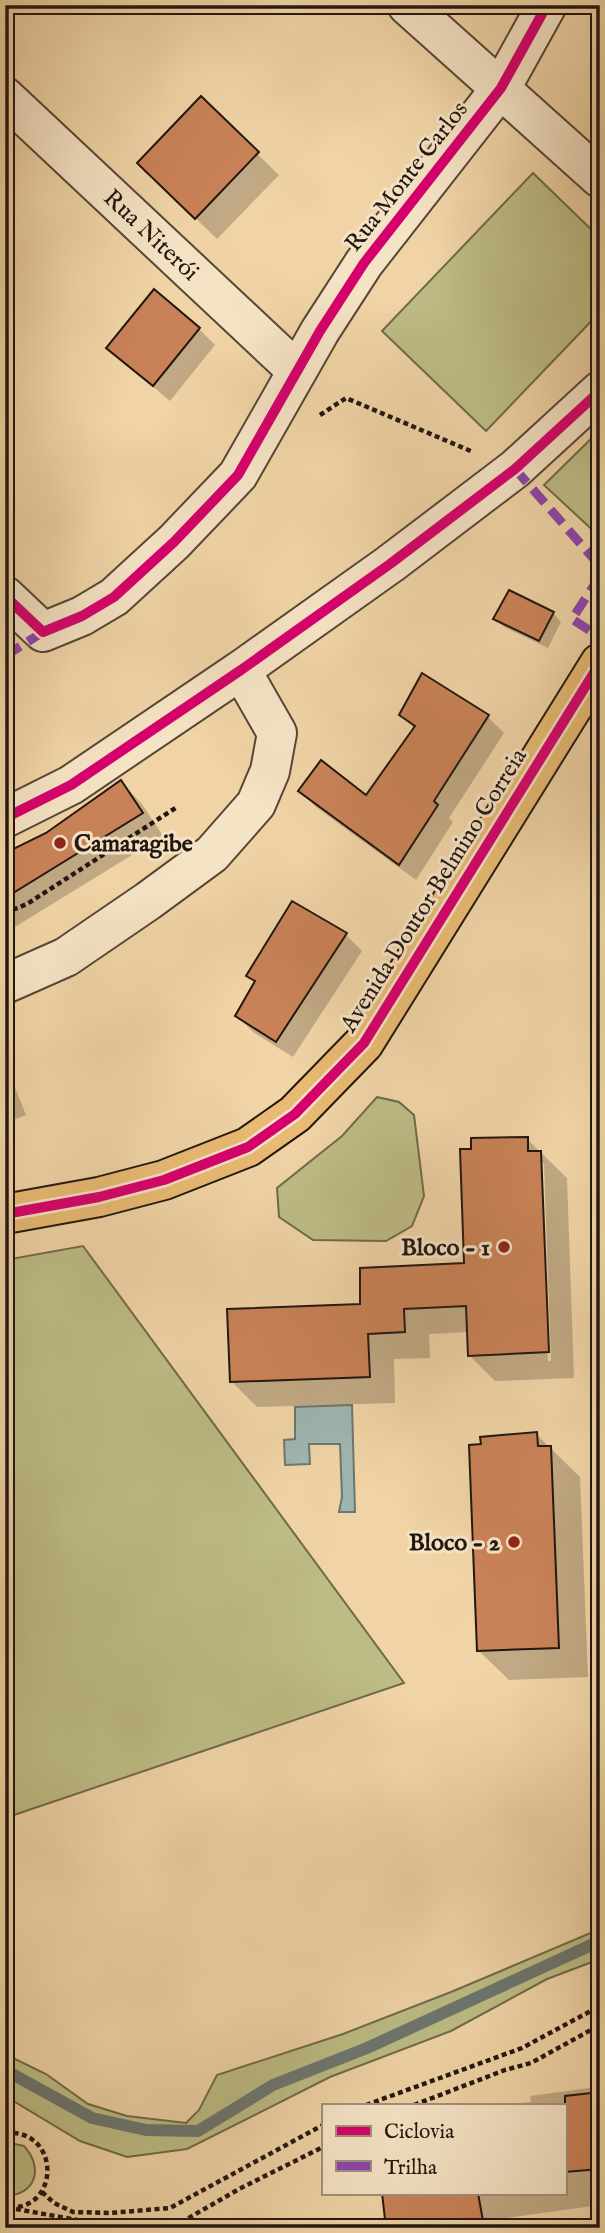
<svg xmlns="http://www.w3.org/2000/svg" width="605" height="2233" font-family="'IM FELL English',serif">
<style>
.green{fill:#bdbc84;stroke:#706a4a;stroke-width:2}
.water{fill:#9eb6b1;stroke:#6c7671;stroke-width:2}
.shadow{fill:#0003;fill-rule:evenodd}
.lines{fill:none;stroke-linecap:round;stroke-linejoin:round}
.stream{stroke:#6c7671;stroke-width:12}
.building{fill:#c98257;stroke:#221710;stroke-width:2}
.minor-casing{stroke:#564636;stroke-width:42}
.major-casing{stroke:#221710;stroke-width:42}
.path{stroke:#221710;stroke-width:4.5;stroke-dasharray:5 3.5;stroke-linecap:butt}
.minor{stroke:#f5e3c5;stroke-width:38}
.major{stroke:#e8ba73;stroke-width:38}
.quiet{stroke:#8e44ad;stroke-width:9;stroke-dasharray:18 9;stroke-linecap:butt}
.cycleway-casing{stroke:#f5e3c5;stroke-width:15}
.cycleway{stroke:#d6006c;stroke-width:10}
.poi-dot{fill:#8f2418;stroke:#f5e3c5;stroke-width:2.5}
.labels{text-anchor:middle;stroke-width:6;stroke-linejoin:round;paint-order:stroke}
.street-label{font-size:24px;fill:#221710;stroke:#f5e3c5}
.poi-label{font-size:24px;font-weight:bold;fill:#221710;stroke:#f5e3c5;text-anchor:end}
</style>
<rect width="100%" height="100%" fill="#f0d4a6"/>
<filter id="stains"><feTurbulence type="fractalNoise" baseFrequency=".00286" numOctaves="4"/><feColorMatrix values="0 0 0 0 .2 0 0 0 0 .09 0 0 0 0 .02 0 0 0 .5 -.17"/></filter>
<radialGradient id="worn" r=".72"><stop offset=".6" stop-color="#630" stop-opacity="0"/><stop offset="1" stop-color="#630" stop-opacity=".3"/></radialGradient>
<path class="green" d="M 533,173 L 600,238 L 600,312 L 486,431 L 382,331 Z
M 600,430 L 600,537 L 544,485 Z
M 377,1097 L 399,1102 L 414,1115 L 424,1196 L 412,1226 L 386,1241 L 313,1240 L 279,1217 L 277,1188 L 342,1136 Z
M 83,1246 L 404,1683 L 5,1818 L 5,1260 Z
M 600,1929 L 600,1959 L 547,1979 L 451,2031 L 330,2077 L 187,2149 L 127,2157 L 80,2141 L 5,2096 L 5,2054 L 46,2074 L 88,2104 L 127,2116 L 186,2123 L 199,2110 L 217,2075 L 343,2034 L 451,1992 Z
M 5,2142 L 24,2146 C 44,2168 36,2195 5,2196 Z"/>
<path class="water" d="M 352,1405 L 355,1512 L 339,1512 L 342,1497 L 340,1444 L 309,1444 L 310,1464 L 285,1465 L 284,1440 L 295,1439 L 295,1407 Z"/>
<path class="shadow" d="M 201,99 L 279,175 L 217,239 L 139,163 Z
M 199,329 L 215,345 L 170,401 L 108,348 Z
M 553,613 L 561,622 L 548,648 L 504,627 L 495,619 Z
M 423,675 L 488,717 L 504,733 L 449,818 L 453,822 L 416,880 L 316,807 L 300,791 L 366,797 L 415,729 L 401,715 Z
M 121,782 L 142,804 L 163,836 L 5,933 L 5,855 L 47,835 Z
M 293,903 L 346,935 L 362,951 L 293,1057 L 253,1032 L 237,1016 L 256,983 L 248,975 Z
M 600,922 L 600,944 L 591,936 Z
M 5,1063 L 26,1115 L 5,1123 Z
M 527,1139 L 567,1178 L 574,1378 L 495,1381 L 469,1355 L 469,1332 L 429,1334 L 430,1358 L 394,1359 L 395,1403 L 257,1407 L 231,1381 L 362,1306 L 466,1265 ZM 540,1160 L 544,1164 L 551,1361 L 548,1361 Z
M 536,1434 L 580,1477 L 588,1677 L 509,1680 L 479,1651 L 483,1446 Z
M 589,2088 L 595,2094 L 600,2094 L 600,2205 L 506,2218 L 507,2227 L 388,2228 L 384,2193 L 565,2193 L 565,2105 L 512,2104 L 531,2102 L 530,2096 Z"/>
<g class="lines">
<path class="stream" d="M 5,2070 L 92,2118 L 146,2130 L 198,2131 L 273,2085 L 367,2048 L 600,1941"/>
</g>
<path class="building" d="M 201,96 L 259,152 L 195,219 L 137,163 Z
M 154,289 L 200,328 L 153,386 L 106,348 Z
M 509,590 L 554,612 L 539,641 L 493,619 Z
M 422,673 L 489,715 L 434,801 L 438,805 L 399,865 L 298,791 L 321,760 L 366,795 L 415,726 L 399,715 Z
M 121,780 L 143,813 L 5,898 L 5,853 L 46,833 Z
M 292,901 L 347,933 L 276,1042 L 235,1016 L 255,981 L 246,976 Z
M 528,1137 L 528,1151 L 541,1151 L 549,1352 L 468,1356 L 466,1306 L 404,1309 L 405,1332 L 368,1334 L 370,1377 L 230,1382 L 227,1309 L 360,1304 L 360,1268 L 464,1263 L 460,1149 L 471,1149 L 471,1138 Z
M 537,1432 L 538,1446 L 551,1446 L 559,1648 L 477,1651 L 469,1445 L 481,1444 L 480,1437 Z
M 600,2092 L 600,2169 L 565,2172 L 565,2096 Z
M 382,2193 L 478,2193 L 483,2221 L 443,2228 L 386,2228 Z"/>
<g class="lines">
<defs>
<g id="minor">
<path d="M 407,5 L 600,178"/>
<path id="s1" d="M 5,97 L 297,371"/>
<path d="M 5,596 L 43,632 L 82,616 L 114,597 L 174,542 L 238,475 L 320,331 L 364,263 L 501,88 L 547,5"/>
<path d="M 5,818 L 71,785 L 241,670 L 390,564 L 515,469 L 600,391"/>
<path d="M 5,984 L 66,957 L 148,901 L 212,854 L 256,804 L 270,771 L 277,733 L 241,670"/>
</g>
<path id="major" d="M 5,1214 L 99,1197 L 164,1180 L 248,1147 L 295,1114 L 364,1043 L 600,663"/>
</defs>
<use href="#minor" class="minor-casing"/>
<use href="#major" class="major-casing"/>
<path class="path" d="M 320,415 L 346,398 L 473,452
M 5,913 L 27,904 L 177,807
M 366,2105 L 522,2048 L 600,2006
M 414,2105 L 505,2070 L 531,2063 L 600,2025
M 5,2133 C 62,2128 61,2214 5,2207
M 42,2192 L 54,2203 L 73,2212 L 110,2213 L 170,2208 L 323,2125
M 16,2209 L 122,2228
M 165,2228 L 180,2223 L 239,2189 L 323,2147"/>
<use href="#minor" class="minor"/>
<use href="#major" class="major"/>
<path class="quiet" d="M 515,469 L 600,566
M 600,576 L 572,619 L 600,637
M 5,656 L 43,632"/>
<defs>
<path id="cycleway" d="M 5,596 L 43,632 L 82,616 L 114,597 L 174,542 L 238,475 L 320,331 L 364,263 L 501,88 L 547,5
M 5,818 L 71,785 L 241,670 L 390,564 L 515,469 L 600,391
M 5,1214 L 99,1197 L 164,1180 L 248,1147 L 295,1114 L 364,1043 L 600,663"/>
</defs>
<use href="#cycleway" class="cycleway-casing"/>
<use href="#cycleway" class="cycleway"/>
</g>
<g class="poi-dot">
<circle cx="60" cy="843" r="7"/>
<circle cx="504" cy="1247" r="7"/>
<circle cx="514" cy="1542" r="7"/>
</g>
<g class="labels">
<g class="street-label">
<text transform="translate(406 176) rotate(-52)" y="8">Rua Monte Carlos</text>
<text dy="8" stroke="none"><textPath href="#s1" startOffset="201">Rua Niterói</textPath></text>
<text transform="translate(433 890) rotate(-58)" y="8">Avenida Doutor Belmino Correia</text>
</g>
<g class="poi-label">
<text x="74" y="851" text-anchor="start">Camaragibe</text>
<text x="490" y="1255">Bloco - 1</text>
<text x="500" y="1550">Bloco - 2</text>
</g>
</g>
<rect width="605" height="2233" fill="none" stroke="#f0d4a6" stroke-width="28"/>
<rect x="7" y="7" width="591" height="2219" fill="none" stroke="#221710" stroke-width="3.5"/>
<rect x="14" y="14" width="577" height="2205" fill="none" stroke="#221710" stroke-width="2"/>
<rect x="322" y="2104" width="245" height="91" fill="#f5e3c5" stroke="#a1917d" stroke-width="2"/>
<rect x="336" y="2126" width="35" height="10" fill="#d6006c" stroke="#a1917d" stroke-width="2"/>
<text x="384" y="2138" font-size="21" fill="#221710">Ciclovia</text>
<rect x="336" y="2161" width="35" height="10" fill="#8e44ad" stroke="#a1917d" stroke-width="2"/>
<text x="384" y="2174" font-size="21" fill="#221710">Trilha</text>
<rect width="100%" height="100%" filter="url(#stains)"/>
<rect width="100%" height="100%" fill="url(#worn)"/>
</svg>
